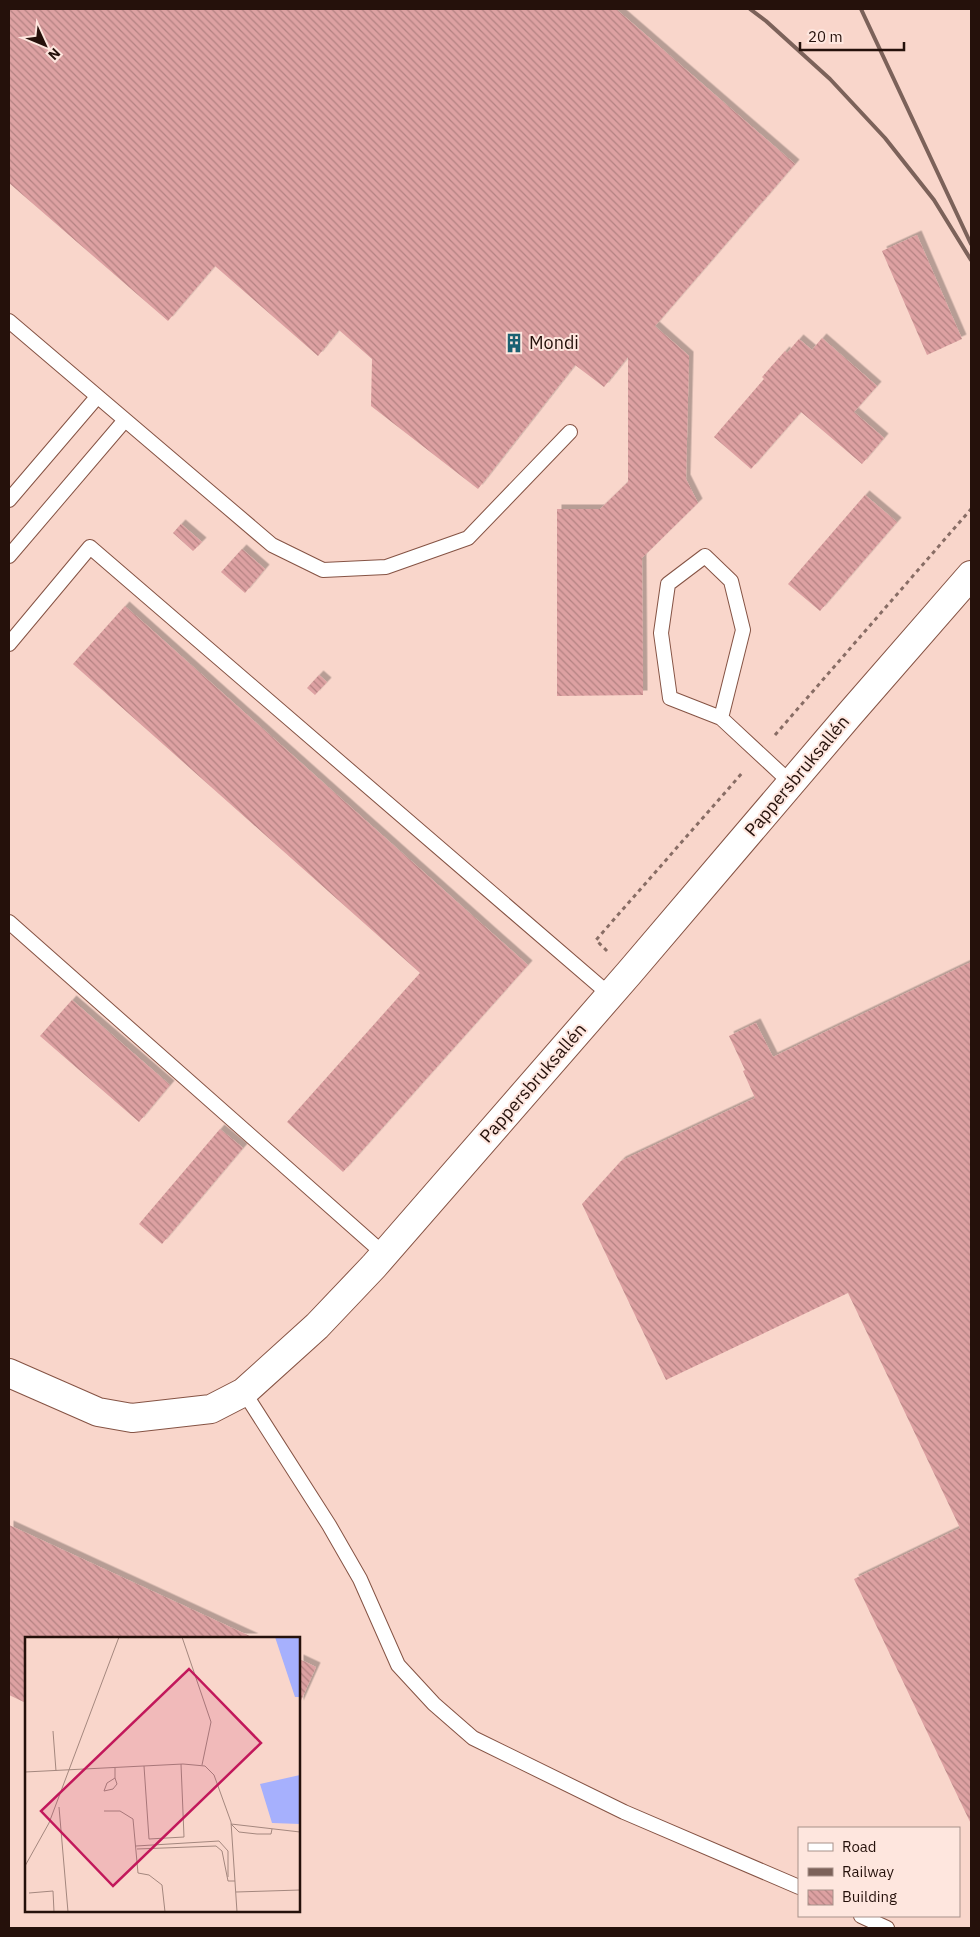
<svg xmlns="http://www.w3.org/2000/svg" width="980" height="1937" font-family="'IBM Plex Sans',sans-serif">
<style>
.building{fill:url(#building-back-hatch);filter:url(#shadow)}
.lines{fill:none;stroke-linecap:round;stroke-linejoin:round}
.lane-casing{stroke:#855344;stroke-width:16}
.street-casing{stroke:#855344;stroke-width:30}
.path{stroke:#886d65;stroke-width:3;stroke-dasharray:4 4;stroke-linecap:butt}
.lane{stroke:#fff;stroke-width:14}
.street{stroke:#fff;stroke-width:28}
.rail{stroke:#7c625a;stroke-width:4}
.labels{text-anchor:middle;stroke-width:4;stroke-linejoin:round;paint-order:stroke}
.poi-label{font-size:18px;fill:#25110b;stroke:#fee6de;text-anchor:start}
.street-label{font-size:18px;fill:#25110b;stroke:#fee6de}
.inset-road{fill:none;stroke:#a4877e;stroke-width:1}
.view{fill:#c2185b;fill-opacity:0.15;stroke:#c2185b;stroke-width:2.5}
.inset-edge{fill:none;stroke:#25110b;stroke-width:2.5}
</style>
<defs>
<pattern id="building-back-hatch" width="6" height="6" patternUnits="userSpaceOnUse" patternTransform="scale(1.25)"><rect width="6" height="6" fill="#dda1a2"/><path d="M-1 5l2 2M0 0l6 6M5-1l2 2" fill="none" stroke="#b38282"/></pattern>
<filter id="shadow"><feDropShadow dx="4.5" dy="-4.5" stdDeviation="0" flood-color="#0004"/></filter>
</defs>
<rect width="100%" height="100%" fill="#f9d6cb"/>
<path class="building" d="M 9,9 L 616,9 L 795,164 L 655,326 L 689,356 L 686,479 L 698,503 L 642,558 L 643,695 L 557,696 L 557,509 L 600,509 L 628,482 L 628,357 L 604,387 L 575,365 L 478,489 L 371,406 L 372,359 L 339,330 L 318,356 L 215,266 L 168,321 L 9,183 Z
M 917,235 L 962,339 L 927,355 L 882,251 Z
M 822,338 L 877,386 L 854,412 L 884,438 L 862,464 L 801,412 L 751,469 L 714,437 L 764,379 L 762,377 L 785,351 L 787,353 L 799,339 L 812,350 Z
M 865,495 L 897,522 L 820,611 L 788,584 Z
M 181,524 L 202,542 L 193,551 L 173,533 Z
M 242,549 L 265,569 L 245,593 L 221,572 Z
M 125,606 L 528,965 L 343,1172 L 287,1122 L 420,973 L 73,664 Z
M 319,675 L 327,682 L 315,695 L 307,688 Z
M 971,962 L 971,1824 L 854,1579 L 960,1528 L 848,1293 L 666,1380 L 582,1204 L 621,1161 L 755,1098 L 743,1071 L 745,1070 L 729,1036 L 756,1023 L 773,1057 Z
M 72,1000 L 170,1085 L 139,1122 L 40,1036 Z
M 220,1129 L 243,1148 L 162,1244 L 139,1224 Z
M 9,1525 L 254,1638 L 26,1638 L 26,1703 L 9,1695 Z
M 299,1659 L 316,1667 L 299,1705 Z"/>
<g class="lines">
<defs>
<path id="lane" d="M 9,321 L 272,545 L 323,570 L 386,567 L 468,538 L 570,432
M 9,500 L 97,397
M 9,556 L 125,420
M 9,644 L 90,547 L 610,995
M 721,718 L 670,698 L 661,633 L 668,584 L 705,556 L 731,581 L 743,630 L 721,718 L 791,783
M 9,922 L 384,1254
M 244,1392 L 329,1525 L 360,1579 L 398,1665 L 434,1704 L 473,1738 L 624,1812 L 799,1887
M 861,1916 L 887,1928"/>
<path id="street" d="M 9,1373 L 98,1412 L 132,1418 L 211,1409 L 244,1392 L 317,1326 L 374,1266 L 630,972 L 849,715 L 971,575"/>
</defs>
<use href="#lane" class="lane-casing"/>
<use href="#street" class="street-casing"/>
<path class="path" d="M 775,735 L 971,509
M 607,951 L 596,940 L 743,772"/>
<use href="#lane" class="lane"/>
<use href="#street" class="street"/>
<path class="rail" d="M 750,9 L 766,21 L 830,79 L 885,138 L 934,200 L 971,260
M 861,9 L 971,244"/>
</g>
<defs>
<symbol id="building-bare" viewBox="-9 -9 18 18"><path d="M-4-6H4V6H1V3H-1V6H-4ZM-2.5-4.3h1.7v1.8h-1.7ZM.8-4.3h1.7v1.8H.8ZM-2.5-1h1.7V.8h-1.7ZM.8-1h1.7V.8H.8Z" fill="#1b6172" stroke="#fee6de" stroke-width="2.5" paint-order="stroke"/></symbol>
</defs>
<g fill-rule="evenodd">
<use href="#building-bare" x="500" y="329" width="28" height="28"/>
</g>
<g class="labels">
<g class="poi-label">
<text x="529" y="349">Mondi</text>
</g>
<g class="street-label">
<text transform="translate(797 776) rotate(-50)" y="6">Pappersbruksallén</text>
<text transform="translate(533 1083) rotate(-49)" y="6">Pappersbruksallén</text>
</g>
</g>
<g transform="translate(25 1637)">
<rect width="275" height="275" fill="#f9d6cb"/>
<path d="M 250,0 L 275,0 L 275,60 L 270,60 ZM 275,138 L 275,187 L 247,186 L 235,147 Z" fill="#a6b0fd"/>
<path class="inset-road" d="M 157,0 L 186,85 L 177,128M 28,94 L 31,134M 119,129 L 124,202 L 159,200 L 156,127M 90,131 L 90,141 L 82,146 L 79,154 L 88,152 L 92,147 L 90,141M 0,135 L 158,127 L 180,129 L 189,138 L 206,185 L 212,275M 34,170 L 43,275M 79,174 L 95,174 L 108,182 L 113,236 L 124,238 L 137,248 L 140,275M 206,187 L 275,195M 206,187 L 214,195 L 232,197 L 246,197 L 247,192M 111,209 L 194,204 L 203,214 L 203,240M 112,212 L 191,209 L 197,214 L 203,244 L 210,244M 0,229 L 24,186 L 94,0M 211,255 L 275,253M 4,256 L 28,254 L 29,275"/>
<path class="view" d="M 164,32 L 236,106 L 88,249 L 16,174 Z"/>
<rect width="275" height="275" class="inset-edge"/>
</g>
<rect width="980" height="1937" fill="none" stroke="#25110b" stroke-width="20"/>
<rect x="798" y="1827" width="162" height="90" fill="#fee6de" stroke="#a7918a"/>
<rect x="808" y="1843" width="25" height="8" fill="#ffffff" stroke="#a7918a"/>
<text x="842" y="1852" font-size="15" fill="#25110b">Road</text>
<rect x="808" y="1868" width="25" height="8" fill="#7c625a" stroke="#a7918a"/>
<text x="842" y="1877" font-size="15" fill="#25110b">Railway</text>
<rect x="808" y="1890" width="25" height="15" fill="url(#building-back-hatch)" stroke="#a7918a"/>
<text x="842" y="1902" font-size="15" fill="#25110b">Building</text>
<g transform="translate(45 45) rotate(134)" stroke="#fee6de" stroke-width="4" paint-order="stroke">
<path d="M0-4L9 19L0 12L-9 19Z" fill="#25110b"/>
<text y="-8" font-size="14" font-weight="bold" text-anchor="middle" fill="#25110b">N</text>
</g>
<path d="M800 42v8h104v-8" fill="none" stroke="#25110b" stroke-width="2.5"/>
<text x="808" y="42" font-size="15" fill="#25110b" stroke="#fee6de" stroke-width="4" paint-order="stroke">20 m</text>
</svg>
